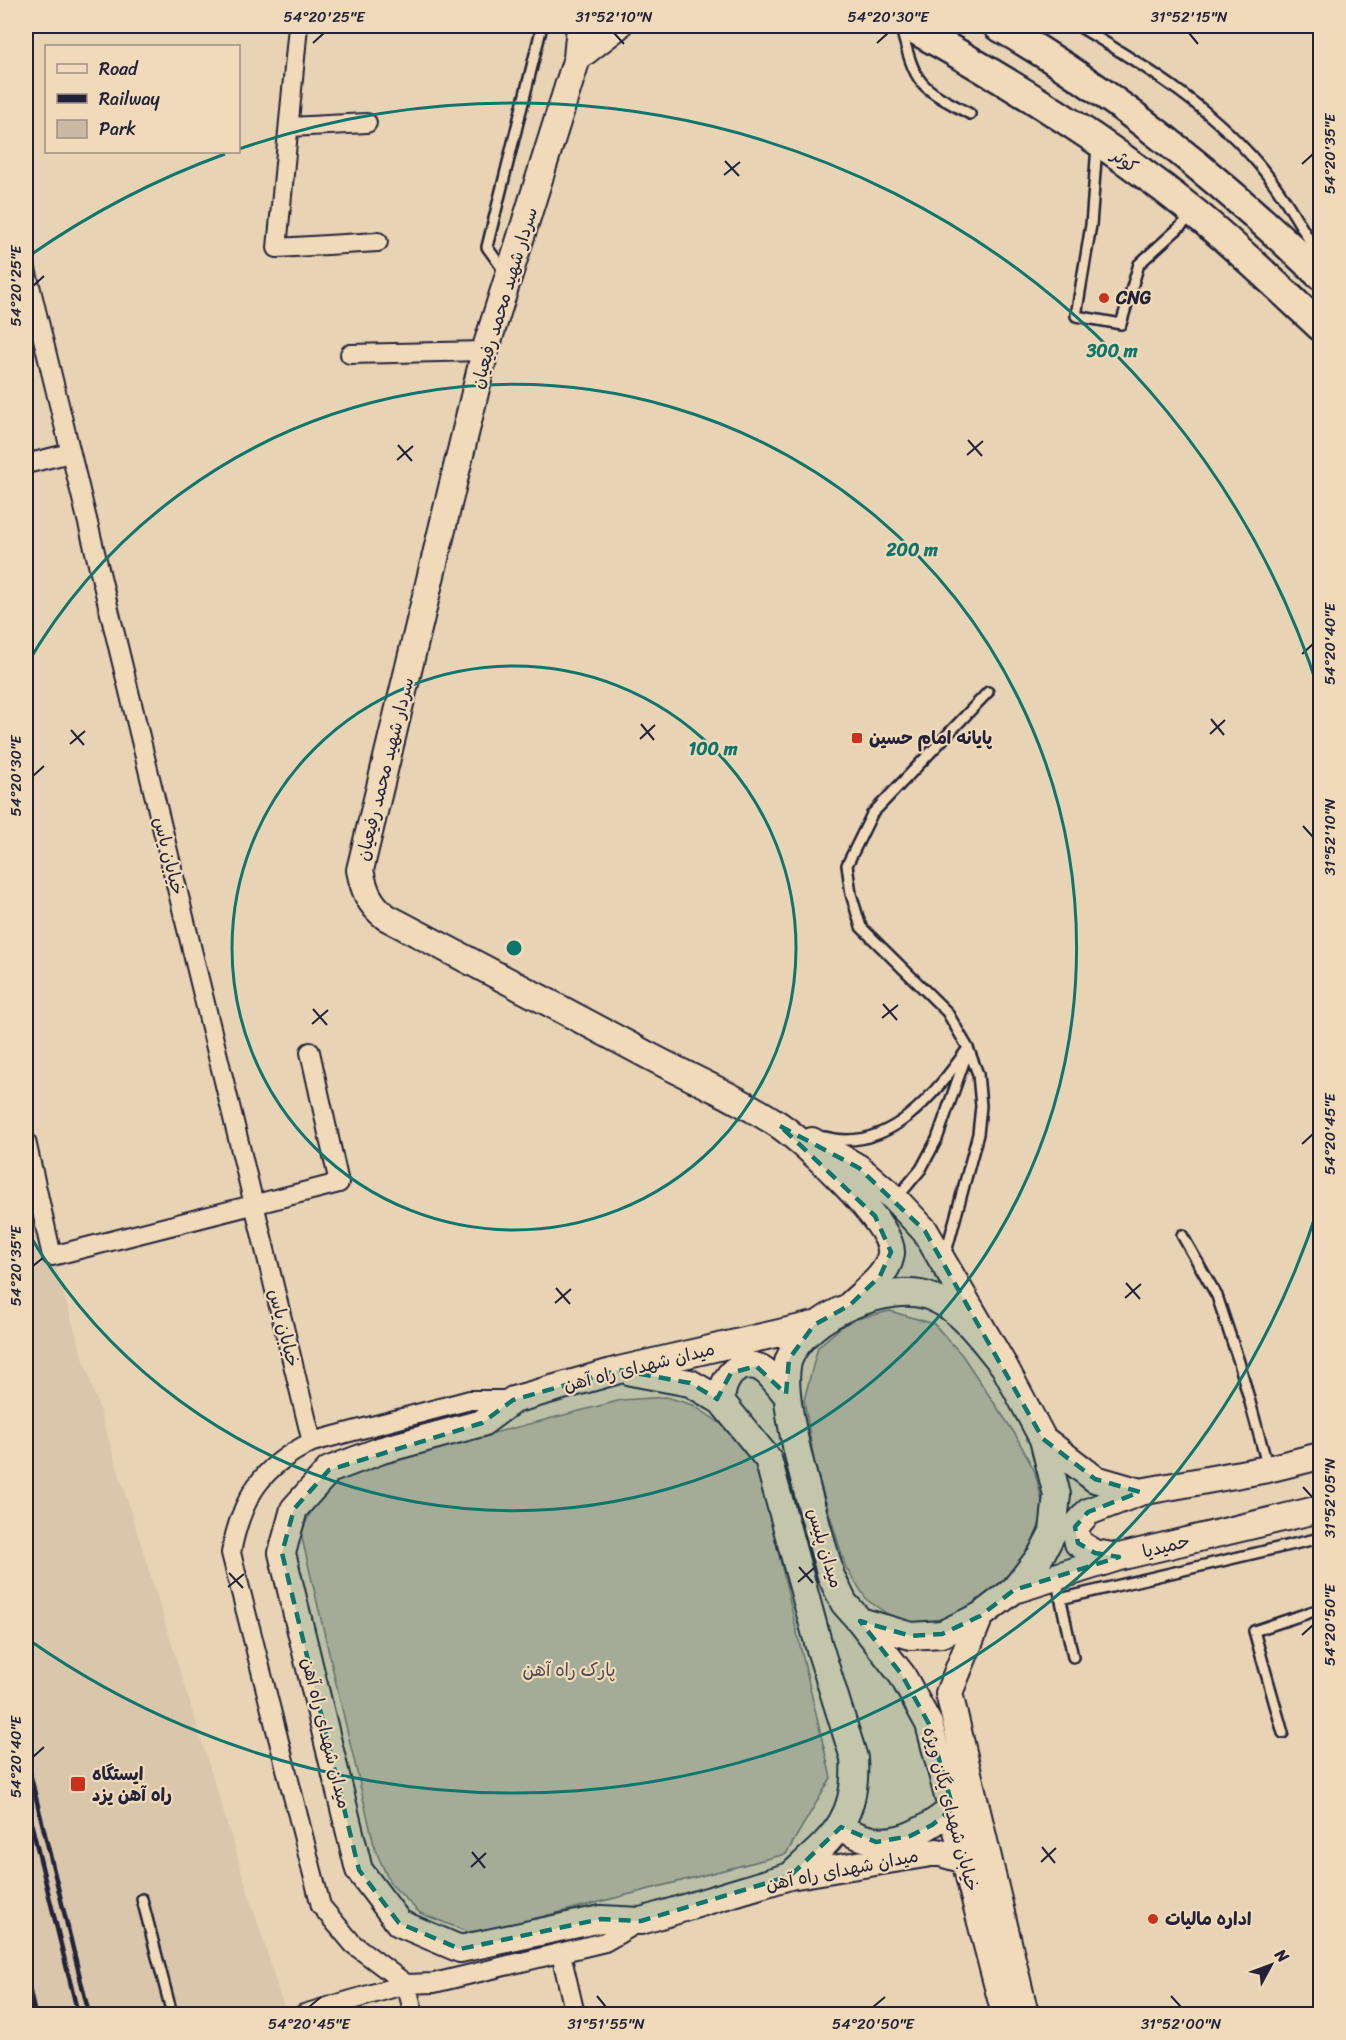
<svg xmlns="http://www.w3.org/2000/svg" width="1346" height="2040" font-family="Sriracha,'Playpen Sans Arabic',sans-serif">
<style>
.built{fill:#d9c6ab}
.green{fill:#cab9a2;stroke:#766e6e;stroke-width:1.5}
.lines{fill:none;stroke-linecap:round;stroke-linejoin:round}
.lane-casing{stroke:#22223b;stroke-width:14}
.street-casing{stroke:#22223b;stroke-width:22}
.secondary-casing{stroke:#22223b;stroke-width:30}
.primary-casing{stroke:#22223b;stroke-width:33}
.lane{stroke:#f0dab9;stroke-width:9}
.street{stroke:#f0dab9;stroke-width:18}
.secondary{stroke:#f0dab9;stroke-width:26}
.primary{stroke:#f0dab9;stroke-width:28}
.rail{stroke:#22223b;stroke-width:4.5}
.marked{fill:#0f766e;fill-opacity:0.2;stroke:#0f766e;stroke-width:4.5;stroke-dasharray:12 8;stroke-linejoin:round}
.ticks{fill:none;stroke:#22223b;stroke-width:2}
.ring{fill:none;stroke:#0f766e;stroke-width:3}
.poi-dot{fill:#c8321e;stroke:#f0dab9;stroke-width:2}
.labels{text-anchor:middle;stroke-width:4.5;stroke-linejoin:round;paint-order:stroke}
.street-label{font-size:18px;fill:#22223b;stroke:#f0dab9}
.poi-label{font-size:18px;font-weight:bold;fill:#22223b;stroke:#f0dab9;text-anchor:start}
.park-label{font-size:18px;fill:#4c4855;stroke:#f0dab9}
.centre{fill:#0f766e;stroke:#f0dab9;stroke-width:3}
.ring-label{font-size:18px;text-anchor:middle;font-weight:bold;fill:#0f766e;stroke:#f0dab9;stroke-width:4.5;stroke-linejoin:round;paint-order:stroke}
.neatline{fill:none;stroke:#22223b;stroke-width:2}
.ticks-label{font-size:15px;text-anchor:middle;fill:#22223b}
</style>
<rect width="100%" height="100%" fill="#e8d3b4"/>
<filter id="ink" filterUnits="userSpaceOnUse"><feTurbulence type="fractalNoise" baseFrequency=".0167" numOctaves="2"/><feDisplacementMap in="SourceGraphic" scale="12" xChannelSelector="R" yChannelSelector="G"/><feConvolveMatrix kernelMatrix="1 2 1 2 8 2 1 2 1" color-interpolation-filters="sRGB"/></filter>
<g filter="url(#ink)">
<path class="built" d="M 26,1156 L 52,1256 L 283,2005 L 247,2014 L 26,2014 Z"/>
<path class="green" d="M 890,1311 L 934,1324 L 962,1355 L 1015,1434 L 1035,1472 L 1044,1510 L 1031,1549 L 995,1589 L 944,1624 L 902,1624 L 867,1600 L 846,1568 L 815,1466 L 804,1400 L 818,1347 L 848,1321 Z
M 666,1397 L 693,1405 L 745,1440 L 761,1478 L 831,1778 L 786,1854 L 502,1927 L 468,1932 L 420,1913 L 390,1883 L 375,1849 L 301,1534 C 319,1490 329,1481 374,1464 L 622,1400 Z"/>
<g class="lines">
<defs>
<path id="lane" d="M 1078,26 C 1147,67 1218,111 1268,176 C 1288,201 1303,231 1320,258
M 901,28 C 916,86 918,86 970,114
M 1097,146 L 1091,225 L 1076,316 L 1121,324 L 1139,264 L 1193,215
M 505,272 L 487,247 L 542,26
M 825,1137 C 889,1154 935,1094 968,1048
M 896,1199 L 921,1169 L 937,1139 L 965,1059
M 1182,1235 L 1217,1296 L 1239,1362 L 1268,1468
M 945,1256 L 978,1134 L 981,1106 L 978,1074 L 968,1048 L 947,1012 L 861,927 L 851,894 L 847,865 L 872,814 L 988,692
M 1056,1577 L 1073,1657
M 1060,1599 L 1320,1538
M 1283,1733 L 1254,1631 L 1320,1609
M 142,1899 L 172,2014"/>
<path id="street" d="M 298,26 L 277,248 L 378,242
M 290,127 L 367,123
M 26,269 L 312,1442
M 350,354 L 485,351
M 26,464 L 70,453
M 26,1141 L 52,1256 L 339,1183 L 310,1052
M 513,1400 L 470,1400 L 312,1442 C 261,1466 241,1499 231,1553 L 321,1906 L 353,1944 L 406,1984 L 434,1983 L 605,1942 L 641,1921
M 561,1954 L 575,2014
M 304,2014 L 406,1984 L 414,2014"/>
<path id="secondary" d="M 580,26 L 577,58 L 485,351 L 360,870 C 364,890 369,904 386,917 C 474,963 563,1010 651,1057 C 693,1079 740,1099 779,1125 C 804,1142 894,1224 891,1253 C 889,1275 864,1291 850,1305
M 577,58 L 618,26
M 812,1141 L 859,1168 L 895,1199 L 925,1231 L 1004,1366 L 1043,1439 L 1057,1495 L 1053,1532 L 1041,1555 L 1014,1590 L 980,1616 L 942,1634 L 911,1636 L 860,1621 L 844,1603 L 831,1576 C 820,1533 775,1396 789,1359 C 805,1316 892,1279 933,1298 C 964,1311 983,1341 1004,1366
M 814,1325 L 619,1370 L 513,1400 L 482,1423 L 382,1450 L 329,1470 L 294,1509 L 282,1553 L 359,1870 L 399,1923 L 460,1949 L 601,1919 L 641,1921 L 790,1876 L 937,1852 L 965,1860
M 631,1372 L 690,1383 L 721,1401
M 786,1394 C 778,1385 767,1368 755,1366 C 732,1362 722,1383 721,1401 L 768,1459 L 819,1646 L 854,1758 C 858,1820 832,1838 790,1876
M 1043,1439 L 1095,1479 L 1140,1492 L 1268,1469 L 1320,1456
M 1118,1557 L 1095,1553 L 1078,1543 L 1075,1527 L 1088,1512 L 1140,1492
M 1014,1590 L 1119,1557 L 1320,1509
M 980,1616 L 949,1693 L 1025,2014
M 860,1621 L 902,1675 L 929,1724 L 1005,2014
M 841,1827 C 882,1854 917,1838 953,1808"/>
<path id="primary" d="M 909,26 C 1008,81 1106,141 1195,213 C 1238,248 1279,288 1320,326
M 998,26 C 1116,93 1222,181 1320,275"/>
</defs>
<use href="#lane" class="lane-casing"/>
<use href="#street" class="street-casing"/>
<use href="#secondary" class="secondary-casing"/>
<use href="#primary" class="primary-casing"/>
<use href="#lane" class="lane"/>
<use href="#street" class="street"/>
<use href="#secondary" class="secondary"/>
<use href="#primary" class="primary"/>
<path class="rail" d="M 26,1757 L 89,2014
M 26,1802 L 78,2014
M 26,1975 L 35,2014"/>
</g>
</g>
<path class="marked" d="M 780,1126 L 859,1168 L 925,1231 L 1043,1439 L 1095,1479 L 1140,1492 L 1088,1512 L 1075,1527 L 1078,1543 L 1095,1553 L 1119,1557 L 1014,1590 L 980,1616 L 942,1634 L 911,1636 L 860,1621 L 902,1675 L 929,1724 L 953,1808 L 932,1825 L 910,1836 L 876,1842 L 841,1827 L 790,1876 L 641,1921 L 601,1919 L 460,1949 L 399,1923 L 359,1870 L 282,1553 L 294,1509 L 329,1470 L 482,1423 L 513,1400 L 619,1370 L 690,1383 L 717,1399 L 731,1373 L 756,1366 L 786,1394 L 789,1359 L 814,1325 L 850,1305 L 880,1276 L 891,1252 L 875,1216 Z"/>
<path class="ticks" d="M 614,33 L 624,44M 1189,33 L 1198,44M 313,43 L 324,33M 877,43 L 888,33M 725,161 L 739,176M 1302,164 L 1313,154M 724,175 L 740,162M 33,286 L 44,276M 968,440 L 982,456M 398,445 L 412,461M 967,455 L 983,441M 397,460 L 413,446M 1302,654 L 1313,644M 1211,719 L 1224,735M 641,724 L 654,740M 71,730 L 84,745M 1210,734 L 1225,720M 640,739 L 655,725M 70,744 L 85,731M 33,776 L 44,766M 1303,826 L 1313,837M 883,1004 L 897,1020M 313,1009 L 327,1025M 882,1018 L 898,1005M 312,1024 L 328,1010M 1302,1144 L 1313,1134M 33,1266 L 44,1257M 1126,1283 L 1140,1299M 556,1288 L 570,1304M 1125,1298 L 1141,1284M 555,1303 L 571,1289M 1303,1487 L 1313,1498M 799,1567 L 813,1583M 229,1573 L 243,1588M 798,1582 L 814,1568M 228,1587 L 244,1574M 1302,1635 L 1313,1625M 33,1757 L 44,1747M 1042,1847 L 1055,1863M 472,1852 L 485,1868M 1041,1862 L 1056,1848M 471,1867 L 486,1853M 597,1996 L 606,2007M 1171,1996 L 1181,2007M 309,2007 L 321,1997M 873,2007 L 885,1997"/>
<g class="ring">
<circle cx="514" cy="948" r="282"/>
<path d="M26 666A563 563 0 1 1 26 1229"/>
<path d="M1320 1202A845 845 0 0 1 29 1640M29 256A845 845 0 0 1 225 154M239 149A845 845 0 0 1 1320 694"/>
</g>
<g class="poi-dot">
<circle cx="1104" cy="298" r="6"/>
<rect x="851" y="732" width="12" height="12" rx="3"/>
<rect x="70" y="1776" width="16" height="16" rx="3"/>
<circle cx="1153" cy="1919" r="6"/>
</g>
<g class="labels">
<g class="street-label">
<text transform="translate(1125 161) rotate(36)" y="6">کوثر</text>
<text transform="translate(504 298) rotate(-73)" y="6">سردار شهید محمد رفیعیان</text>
<text transform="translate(385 769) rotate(-76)" y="6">سردار شهید محمد رفیعیان</text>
<text transform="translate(169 856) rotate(76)" y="6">خیابان یاس</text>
<text transform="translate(284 1328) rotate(76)" y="6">خیابان یاس</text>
<text transform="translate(639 1367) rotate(-14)" y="6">میدان شهدای راه آهن</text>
<text transform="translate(1166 1546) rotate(-14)" y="6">حمیدیا</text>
<text transform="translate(825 1548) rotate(73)" y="6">میدان پلیس</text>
<text transform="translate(326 1733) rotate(76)" y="6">میدان شهدای راه آهن</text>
<text transform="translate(951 1809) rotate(75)" y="6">خیابان شهدای یگان ویژه</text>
<text transform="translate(842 1870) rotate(-11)" y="6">میدان شهدای راه آهن</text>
</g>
<g class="poi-label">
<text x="1116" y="304">CNG</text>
<text x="869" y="744">پایانه امام حسین</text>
<text x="92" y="1780">ایستگاه<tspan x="92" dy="21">راه آهن یزد</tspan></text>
<text x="1165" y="1925">اداره مالیات</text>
</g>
<g class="park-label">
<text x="569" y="1676">پارک راه آهن</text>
</g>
</g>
<circle cx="514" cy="948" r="9" class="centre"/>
<g class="ring-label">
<text x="1112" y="357">300 m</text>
<text x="912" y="556">200 m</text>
<text x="713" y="755">100 m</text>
</g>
<rect width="1346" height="2040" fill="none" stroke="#f0dab9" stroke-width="66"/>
<rect x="45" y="45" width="195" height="108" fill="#f0dab9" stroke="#9e9087" stroke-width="1.5"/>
<rect x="57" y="64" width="30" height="9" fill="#f0dab9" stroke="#9e9087" stroke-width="1.5"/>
<text x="99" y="75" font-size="18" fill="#22223b">Road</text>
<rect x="57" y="94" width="30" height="9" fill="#22223b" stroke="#9e9087" stroke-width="1.5"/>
<text x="99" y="105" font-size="18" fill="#22223b">Railway</text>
<rect x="57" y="120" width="30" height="18" fill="#cab9a2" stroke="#9e9087" stroke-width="1.5"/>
<text x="99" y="135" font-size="18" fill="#22223b">Park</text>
<g transform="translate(1271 1965) rotate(49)" stroke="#f0dab9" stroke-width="4.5" paint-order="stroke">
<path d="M0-4.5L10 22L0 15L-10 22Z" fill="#22223b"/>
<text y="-9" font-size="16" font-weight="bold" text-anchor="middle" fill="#22223b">N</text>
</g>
<rect x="33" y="33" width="1280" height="1974" class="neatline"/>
<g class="ticks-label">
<text x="324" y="22">54°20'25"E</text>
<text x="614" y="22">31°52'10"N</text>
<text x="888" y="22">54°20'30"E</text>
<text x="1189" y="22">31°52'15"N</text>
<text transform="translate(1330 154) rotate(-90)" y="5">54°20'35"E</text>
<text transform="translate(16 286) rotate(-90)" y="5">54°20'25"E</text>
<text transform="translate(1330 644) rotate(-90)" y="5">54°20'40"E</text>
<text transform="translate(16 776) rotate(-90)" y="5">54°20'30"E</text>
<text transform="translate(1330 837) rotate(-90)" y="5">31°52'10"N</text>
<text transform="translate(1330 1134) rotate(-90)" y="5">54°20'45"E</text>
<text transform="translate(16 1266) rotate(-90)" y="5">54°20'35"E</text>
<text transform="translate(1330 1498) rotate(-90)" y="5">31°52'05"N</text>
<text transform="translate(1330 1625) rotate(-90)" y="5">54°20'50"E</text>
<text transform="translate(16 1757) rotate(-90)" y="5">54°20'40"E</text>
<text x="309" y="2029">54°20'45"E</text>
<text x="606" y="2029">31°51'55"N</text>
<text x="873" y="2029">54°20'50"E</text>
<text x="1181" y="2029">31°52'00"N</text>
</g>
</svg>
